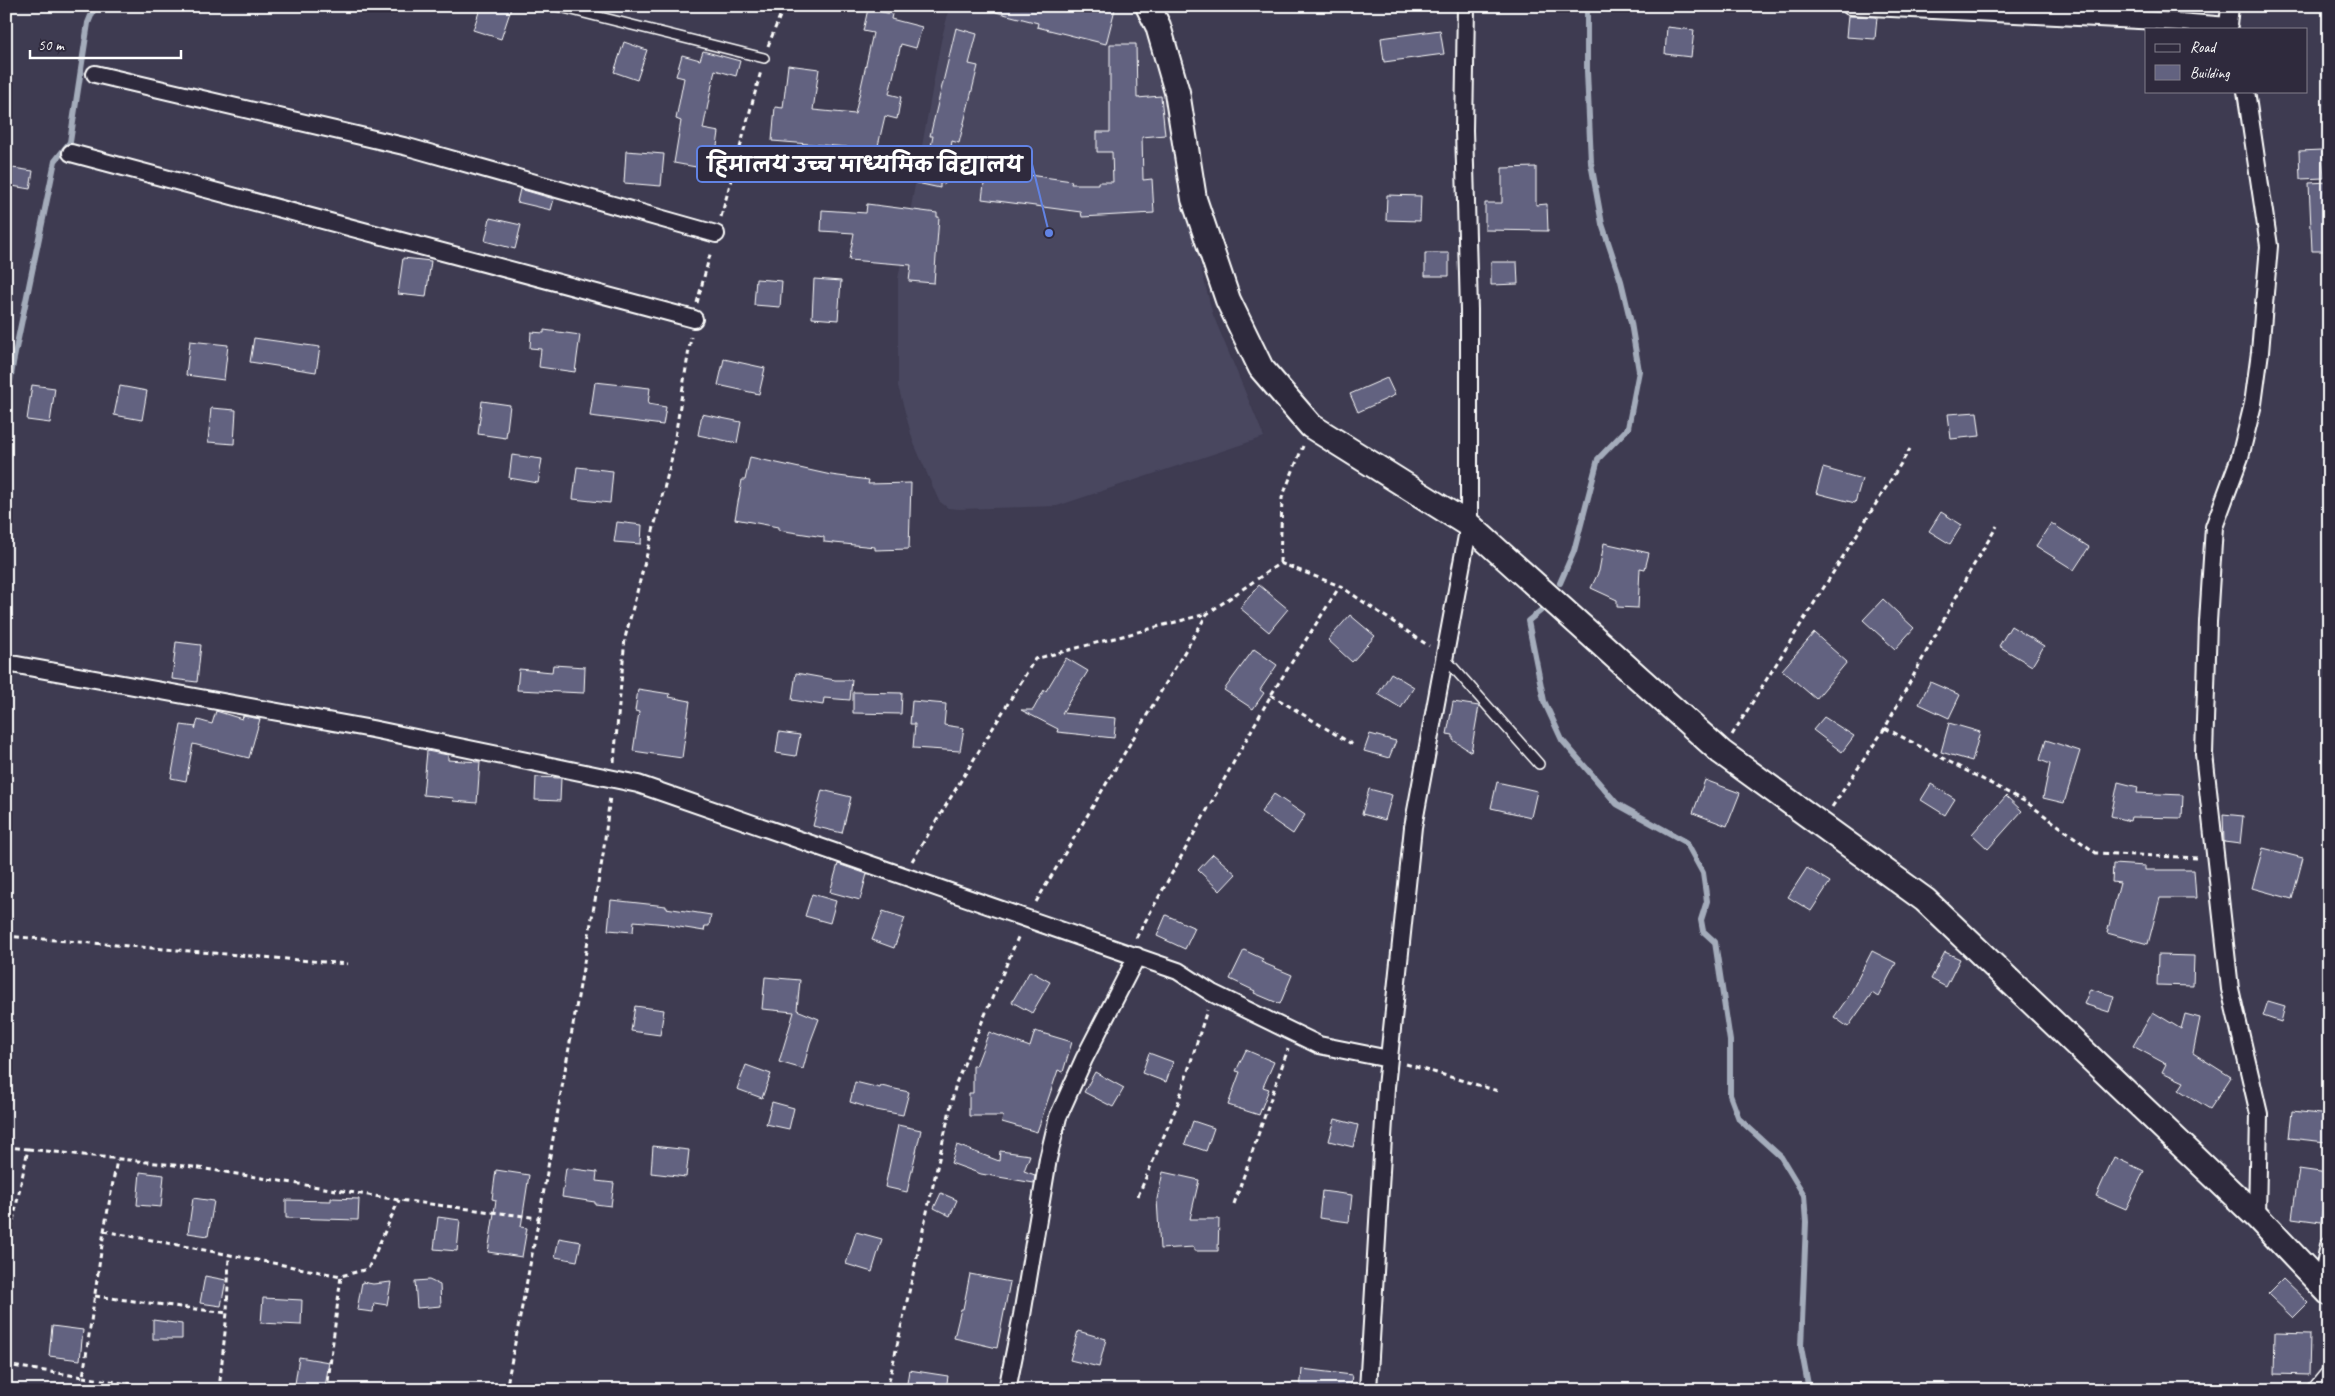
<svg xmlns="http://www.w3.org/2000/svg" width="2335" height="1396" font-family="Caveat,'Playpen Sans Deva',sans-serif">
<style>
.built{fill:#49475f}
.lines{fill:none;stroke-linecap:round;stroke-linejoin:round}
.stream{stroke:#a4acbb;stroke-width:6}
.building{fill:#626280;stroke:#fff}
.lane-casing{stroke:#fff;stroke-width:12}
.street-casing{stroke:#fff;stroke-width:20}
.secondary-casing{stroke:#fff;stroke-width:28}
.path{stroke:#fff;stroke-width:3;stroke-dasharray:5 4;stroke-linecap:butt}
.lane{stroke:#2f2a3d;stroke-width:9}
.street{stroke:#2f2a3d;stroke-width:16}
.secondary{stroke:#2f2a3d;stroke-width:24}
.leader{fill:none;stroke:#6183e4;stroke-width:2}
.callout-dot{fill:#6183e4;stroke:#2f2a3d;stroke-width:2}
.callout{fill:#2f2a3d;stroke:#6183e4;stroke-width:2}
.callout-label{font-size:21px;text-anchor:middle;font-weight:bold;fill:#fff}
</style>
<rect width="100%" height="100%" fill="#3e3b51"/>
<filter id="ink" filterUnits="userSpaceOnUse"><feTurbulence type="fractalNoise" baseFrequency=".02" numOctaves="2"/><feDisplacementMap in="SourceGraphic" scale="10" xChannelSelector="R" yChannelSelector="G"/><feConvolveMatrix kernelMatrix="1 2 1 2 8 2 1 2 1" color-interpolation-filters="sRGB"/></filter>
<g filter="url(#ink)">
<path class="built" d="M 950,6 L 1133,6 L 1150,33 L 1169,91 L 1180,187 L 1213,315 L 1264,437 L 1057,506 L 959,509 L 948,508 L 939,501 L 913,441 L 898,386 L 898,279 L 941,41 Z"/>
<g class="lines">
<path class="stream" d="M 6,407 L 13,363 L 55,161 L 70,142 L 88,23 L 95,6
M 1560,583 L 1574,551 L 1598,459 L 1628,428 L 1639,371 L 1631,323 L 1621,281 L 1602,224 L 1591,163 L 1587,71 L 1587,6
M 1544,608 L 1528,621 L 1544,701 L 1562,740 L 1617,804 L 1686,842 L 1703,873 L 1707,901 L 1701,920 L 1703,931 L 1715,942 L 1730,1041 L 1730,1095 L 1739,1119 L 1781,1157 L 1804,1195 L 1806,1222 L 1801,1347 L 1809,1390"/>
</g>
<path class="building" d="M 481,6 L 502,6 L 511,9 L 501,39 L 473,30 Z
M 996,6 L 1103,6 L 1115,9 L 1106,44 L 1037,27 L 1038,23 L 996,12 Z
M 868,9 L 892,14 L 891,19 L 922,27 L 916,48 L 901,44 L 889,94 L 901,97 L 897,119 L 885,116 L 877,150 L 897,155 L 896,159 L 927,167 L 933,136 L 930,136 L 956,28 L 977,34 L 969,64 L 978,66 L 959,143 L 952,141 L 945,184 L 940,183 L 940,188 L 843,167 L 847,147 L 772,141 L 775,107 L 783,108 L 788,65 L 819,69 L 813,110 L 855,114 L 873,33 L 863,31 Z
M 1848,16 L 1877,17 L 1875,39 L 1846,37 Z
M 1667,27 L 1694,30 L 1691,57 L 1665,54 Z
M 1440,30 L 1444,54 L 1384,62 L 1381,38 Z
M 624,42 L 647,50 L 637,80 L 614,72 Z
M 1110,44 L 1136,44 L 1137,98 L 1161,96 L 1165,135 L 1142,137 L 1143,180 L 1152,179 L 1154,213 L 1082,217 L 1081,212 L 982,199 L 986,169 L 1072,181 L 1071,184 L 1098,184 L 1098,182 L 1113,182 L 1112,152 L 1097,152 L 1097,132 L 1110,132 Z
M 703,51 L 740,61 L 736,76 L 715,70 L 703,129 L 719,132 L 716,153 L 700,150 L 696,167 L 674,163 L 681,121 L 676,119 L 684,78 L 676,76 L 682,55 L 700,60 Z
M 2322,150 L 2324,178 L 2300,179 L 2299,151 Z
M 626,151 L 664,154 L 661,186 L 624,183 Z
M 6,167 L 33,171 L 30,189 L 6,185 Z
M 1536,167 L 1536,205 L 1547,204 L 1548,231 L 1485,230 L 1485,203 L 1502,203 L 1502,168 Z
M 2329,182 L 2329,251 L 2312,251 L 2309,183 Z
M 520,189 L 554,199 L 551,210 L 517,202 Z
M 1387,195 L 1421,196 L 1420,221 L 1386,220 Z
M 867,204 L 937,213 L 937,217 L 939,217 L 934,283 L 909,281 L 911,265 L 849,260 L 854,233 L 821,231 L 822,210 L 866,213 Z
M 490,218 L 521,225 L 515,249 L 485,241 Z
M 1425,253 L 1449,253 L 1449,276 L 1425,276 Z
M 403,258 L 431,261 L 426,297 L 398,294 Z
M 1491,262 L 1517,262 L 1518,284 L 1491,285 Z
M 756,279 L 782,281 L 780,307 L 754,305 Z
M 814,279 L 841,281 L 838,320 L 812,318 Z
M 544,330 L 580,335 L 575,372 L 539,367 L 541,349 L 530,348 L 531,332 L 544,333 Z
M 254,338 L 320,347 L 316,372 L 250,362 Z
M 190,341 L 228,345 L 224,380 L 186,375 Z
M 724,359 L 765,368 L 759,394 L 718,385 Z
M 1387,378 L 1395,395 L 1358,412 L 1350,394 Z
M 595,382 L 650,388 L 648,404 L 666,407 L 663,425 L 590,416 Z
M 32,385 L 55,388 L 50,423 L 27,420 Z
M 120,386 L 147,391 L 142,420 L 114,415 Z
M 482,401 L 510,405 L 506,438 L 478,434 Z
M 211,408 L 236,410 L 234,444 L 208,442 Z
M 1977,412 L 1980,436 L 1951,439 L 1948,414 Z
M 702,414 L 741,422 L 737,443 L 698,435 Z
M 512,455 L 542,459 L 538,483 L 509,478 Z
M 750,457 L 831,475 L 869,480 L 868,484 L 911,483 L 909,549 L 875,550 L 875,547 L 824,542 L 824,537 L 778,530 L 778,527 L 735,519 L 742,480 L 745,480 Z
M 577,467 L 613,471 L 610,503 L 573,499 Z
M 1823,468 L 1862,479 L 1855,503 L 1816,493 Z
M 1941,512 L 1962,525 L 1950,544 L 1929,531 Z
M 617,522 L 642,525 L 641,544 L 614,542 Z
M 2051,523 L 2089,547 L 2074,570 L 2036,546 Z
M 1604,543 L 1649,553 L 1645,569 L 1640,568 L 1638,608 L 1617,607 L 1617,600 L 1591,588 L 1599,571 Z
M 1259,585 L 1288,609 L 1269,632 L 1240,608 Z
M 1883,599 L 1914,628 L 1895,649 L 1863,620 Z
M 1350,615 L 1375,636 L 1352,662 L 1328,640 Z
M 2011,626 L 2044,646 L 2032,666 L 1999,646 Z
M 1814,633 L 1847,662 L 1816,699 L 1782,670 Z
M 176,642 L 201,645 L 197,682 L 172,679 Z
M 1254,649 L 1277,665 L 1260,690 L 1264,693 L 1253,709 L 1224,690 Z
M 1066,658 L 1088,671 L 1062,713 L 1116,718 L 1114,738 L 1057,732 L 1058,729 L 1021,710 L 1033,710 L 1044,690 L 1046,691 Z
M 553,665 L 585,667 L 584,693 L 517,690 L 519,669 L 552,672 Z
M 796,673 L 835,680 L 852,680 L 850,700 L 824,698 L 823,705 L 792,700 Z
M 1391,673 L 1414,687 L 1401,708 L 1378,694 Z
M 1930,682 L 1960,695 L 1949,718 L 1919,704 Z
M 638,689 L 670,694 L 669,697 L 690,701 L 682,758 L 633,751 L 639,712 L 635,711 Z
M 853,692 L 902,693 L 901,714 L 853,713 Z
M 912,701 L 946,704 L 944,725 L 964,728 L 960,751 L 913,748 L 915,724 L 910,724 Z
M 1453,702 L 1479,706 L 1471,752 L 1453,740 L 1453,735 L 1447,734 Z
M 216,711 L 242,719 L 243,716 L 260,719 L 249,758 L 193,744 L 186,781 L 171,778 L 181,725 L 196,727 L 195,729 L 198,720 L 212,724 Z
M 1824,717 L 1854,736 L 1842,752 L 1813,730 Z
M 1949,723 L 1980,732 L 1972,761 L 1941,752 Z
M 779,732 L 800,735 L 796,756 L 776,753 Z
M 1370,734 L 1396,741 L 1389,758 L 1364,751 Z
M 2046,740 L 2080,751 L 2064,803 L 2043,798 L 2050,764 L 2040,760 Z
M 427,751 L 448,755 L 448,760 L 480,762 L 477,803 L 453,801 L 454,798 L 423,795 Z
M 536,777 L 561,778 L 560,801 L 535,800 Z
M 1705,780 L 1740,793 L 1727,826 L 1693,813 Z
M 1497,782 L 1537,791 L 1531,817 L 1491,808 Z
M 2118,782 L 2138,787 L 2137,793 L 2183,795 L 2182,818 L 2131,817 L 2130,821 L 2111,816 Z
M 1931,784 L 1955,799 L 1945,815 L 1921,800 Z
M 1369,789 L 1392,795 L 1385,820 L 1362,814 Z
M 822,790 L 851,797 L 842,833 L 813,826 Z
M 1274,794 L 1305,815 L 1293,834 L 1261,812 Z
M 2006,796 L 2022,811 L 1988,849 L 1972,834 Z
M 2223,814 L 2243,816 L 2240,844 L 2224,842 Z
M 2263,848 L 2303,858 L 2292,899 L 2252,888 Z
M 1213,854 L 1236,874 L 1220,891 L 1198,870 Z
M 838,864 L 867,874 L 860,900 L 830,892 Z
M 2113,864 L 2145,866 L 2145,870 L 2194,870 L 2196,898 L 2160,898 L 2148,944 L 2107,933 L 2120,883 L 2112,882 Z
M 1807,868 L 1830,882 L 1811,911 L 1788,897 Z
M 812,894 L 836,901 L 830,923 L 805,916 Z
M 611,900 L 666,906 L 666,908 L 711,915 L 709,926 L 705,926 L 704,931 L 667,925 L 668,924 L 634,921 L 633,932 L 608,930 Z
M 883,911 L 905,918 L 894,948 L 872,940 Z
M 1166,915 L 1195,928 L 1185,949 L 1157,936 Z
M 1244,950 L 1263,959 L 1261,962 L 1292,975 L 1280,1004 L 1254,993 L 1255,991 L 1230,979 Z
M 1872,951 L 1896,963 L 1878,997 L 1872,993 L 1848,1027 L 1834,1017 L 1849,996 Z
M 1945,952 L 1960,959 L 1946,987 L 1931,979 Z
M 2158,955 L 2194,956 L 2193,986 L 2157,985 Z
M 1030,971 L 1050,982 L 1032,1013 L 1012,1002 Z
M 765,977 L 800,980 L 797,1010 L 819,1019 L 810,1043 L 803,1069 L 779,1062 L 794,1012 L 762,1009 Z
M 2090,989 L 2114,996 L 2109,1012 L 2084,1004 Z
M 2268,1001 L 2285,1006 L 2281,1022 L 2263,1016 Z
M 635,1006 L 664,1010 L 660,1035 L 631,1031 Z
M 2153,1012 L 2181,1029 L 2185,1014 L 2200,1018 L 2193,1053 L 2231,1077 L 2210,1109 L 2179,1090 L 2184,1082 L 2162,1072 L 2166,1064 L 2133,1046 Z
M 1035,1031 L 1072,1042 L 1063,1072 L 1058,1070 L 1037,1132 L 1002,1122 L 1003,1116 L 969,1116 L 969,1093 L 973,1093 L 973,1066 L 976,1066 L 989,1032 L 1030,1047 Z
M 1246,1050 L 1274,1062 L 1263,1087 L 1269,1089 L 1259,1115 L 1228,1105 L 1240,1072 L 1236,1071 Z
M 1149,1053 L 1173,1062 L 1166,1082 L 1142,1073 Z
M 746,1065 L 771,1074 L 762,1098 L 737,1089 Z
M 1095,1072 L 1124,1088 L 1113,1107 L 1084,1092 Z
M 855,1082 L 880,1088 L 881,1086 L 909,1092 L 903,1115 L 876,1110 L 850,1102 Z
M 772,1102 L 794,1108 L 789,1129 L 766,1124 Z
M 2292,1111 L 2329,1115 L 2326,1142 L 2289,1138 Z
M 1335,1119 L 1358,1125 L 1353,1147 L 1329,1141 Z
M 1193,1121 L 1214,1128 L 1206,1151 L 1185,1144 Z
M 898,1125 L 921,1130 L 907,1192 L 885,1187 Z
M 957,1145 L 999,1161 L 1000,1151 L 1030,1155 L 1024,1171 L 1035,1175 L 1034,1183 L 981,1174 L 951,1163 Z
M 653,1146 L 689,1150 L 686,1177 L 651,1173 Z
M 2114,1157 L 2144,1171 L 2126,1209 L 2096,1196 Z
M 566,1168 L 597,1172 L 596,1181 L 614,1183 L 611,1206 L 595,1204 L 595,1202 L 562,1197 Z
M 2299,1169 L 2327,1173 L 2321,1222 L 2292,1218 Z
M 496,1170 L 529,1175 L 521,1227 L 527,1228 L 522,1257 L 488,1252 L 496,1200 L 492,1199 Z
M 140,1172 L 164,1175 L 161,1207 L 137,1205 Z
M 1163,1172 L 1199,1180 L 1190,1219 L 1219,1219 L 1218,1251 L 1194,1251 L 1194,1247 L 1160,1249 L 1157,1199 Z
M 1322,1191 L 1352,1195 L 1349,1222 L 1319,1218 Z
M 941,1193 L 957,1200 L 950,1216 L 934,1208 Z
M 193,1198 L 214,1201 L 208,1236 L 188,1233 Z
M 331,1198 L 359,1199 L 358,1220 L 286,1218 L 286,1200 L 331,1201 Z
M 438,1217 L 460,1220 L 457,1251 L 434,1249 Z
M 856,1232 L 882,1239 L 872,1272 L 846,1264 Z
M 559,1238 L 581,1242 L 577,1261 L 555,1257 Z
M 970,1274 L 1010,1282 L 997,1348 L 954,1338 L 961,1309 L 963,1309 Z
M 205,1276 L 226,1280 L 221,1306 L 200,1303 Z
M 2283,1279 L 2308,1303 L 2293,1318 L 2268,1294 Z
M 429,1280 L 440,1285 L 441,1306 L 417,1308 L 415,1281 Z
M 362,1282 L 373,1284 L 391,1282 L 387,1305 L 374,1303 L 373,1312 L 357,1310 Z
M 263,1298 L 302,1300 L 301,1325 L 261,1323 Z
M 153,1320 L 182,1324 L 182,1339 L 153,1339 Z
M 52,1326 L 83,1330 L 80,1360 L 49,1356 Z
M 1078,1331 L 1106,1339 L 1099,1367 L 1070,1360 Z
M 2275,1333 L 2310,1334 L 2309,1375 L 2274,1374 Z
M 299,1357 L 329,1362 L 325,1388 L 295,1384 Z
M 1302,1369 L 1352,1375 L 1350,1390 L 1300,1390 Z
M 909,1370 L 948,1376 L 946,1390 L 906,1390 Z"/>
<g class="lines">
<defs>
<path id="lane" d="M 556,6 L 764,58
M 1443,656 L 1539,764
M 1844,1389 L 1947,1390
M 2311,1390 L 2329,1368"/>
<path id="street" d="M 1850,6 L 2179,22 L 2228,26 L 2229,29
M 2228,26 L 2230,6
M 95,74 L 408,147 L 716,234
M 2246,91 L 2269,246 L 2260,352 L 2253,404 L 2240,457 L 2214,527 L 2208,622 L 2204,754 L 2230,989 L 2259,1114 L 2257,1217
M 71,153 L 694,319
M 6,663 L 372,729 L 638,784 L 1178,971 L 1212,993 L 1319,1045 L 1389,1059
M 2321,1284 L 2329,1245
M 1007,1390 L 1022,1315 L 1048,1159 L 1058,1117 L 1084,1059 L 1137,956
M 1368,1390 L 1386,1087 L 1413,827 L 1469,525 L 1469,310 L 1464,130 L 1466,6"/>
<path id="secondary" d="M 1148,6 L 1158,26 L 1177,92 L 1194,199 L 1228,300 L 1261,368 L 1311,426 L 1469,525 L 1721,752 L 1925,900 L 2257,1217 L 2329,1293"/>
</defs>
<use href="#lane" class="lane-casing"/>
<use href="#street" class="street-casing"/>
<use href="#secondary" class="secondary-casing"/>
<path class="path" d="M 768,46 L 784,6
M 721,217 L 761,71
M 697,303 L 711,251
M 1280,563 L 1340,586 L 1429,646
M 1280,563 L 1282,498 L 1303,446
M 1271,695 L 1355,746
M 1885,728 L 2026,802 L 2096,853 L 2197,858
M 1732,735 L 1910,449
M 614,762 L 625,638 L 671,462 L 691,337
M 1832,807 L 1885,728 L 1969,573 L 1997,526
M 912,861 L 1035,659 L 1206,614
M 1036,902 L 1207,614 L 1280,563
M 6,936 L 348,964
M 1136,938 L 1271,695 L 1340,586
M 1406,1064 L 1498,1091
M 6,1147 L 28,1149 L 6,1255
M 28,1149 L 193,1167 L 399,1200 L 539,1218 L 603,855 L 610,796
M 1138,1196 L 1178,1103 L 1207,1010
M 1234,1204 L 1288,1049
M 104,1231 L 341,1276 L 368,1269 L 399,1200
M 95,1296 L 227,1313
M 6,1365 L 83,1377 L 104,1231 L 117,1160
M 83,1377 L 168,1390
M 219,1390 L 227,1313 L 229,1255
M 327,1390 L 341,1276
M 506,1390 L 539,1218
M 887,1390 L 956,1083 L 1019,935"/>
<use href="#lane" class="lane"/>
<use href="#street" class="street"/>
<use href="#secondary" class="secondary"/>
</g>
</g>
<path class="leader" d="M1049 233L1032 164"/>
<circle class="callout-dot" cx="1049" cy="233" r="5"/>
<rect class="callout" x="697" y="146" width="335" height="36" rx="5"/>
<g class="callout-label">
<text x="865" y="172">हिमालय उच्च माध्यमिक विद्यालय</text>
</g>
<rect width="2335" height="1396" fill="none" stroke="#2f2a3d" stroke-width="25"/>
<rect x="12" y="12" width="2310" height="1371" fill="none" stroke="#fff" stroke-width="2" filter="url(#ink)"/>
<rect x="2145" y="28" width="162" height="65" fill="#2f2a3d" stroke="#827f8b"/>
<rect x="2155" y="44" width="25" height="8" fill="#2f2a3d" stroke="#827f8b"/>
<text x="2190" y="52" font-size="15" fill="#ffffff">Road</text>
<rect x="2155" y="65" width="25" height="15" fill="#626280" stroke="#827f8b"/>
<text x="2190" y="78" font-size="15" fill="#ffffff">Building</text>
<path d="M30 50v8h151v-8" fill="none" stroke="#ffffff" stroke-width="2.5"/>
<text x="38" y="50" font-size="15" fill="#ffffff" stroke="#2f2a3d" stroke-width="4" paint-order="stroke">50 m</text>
</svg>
